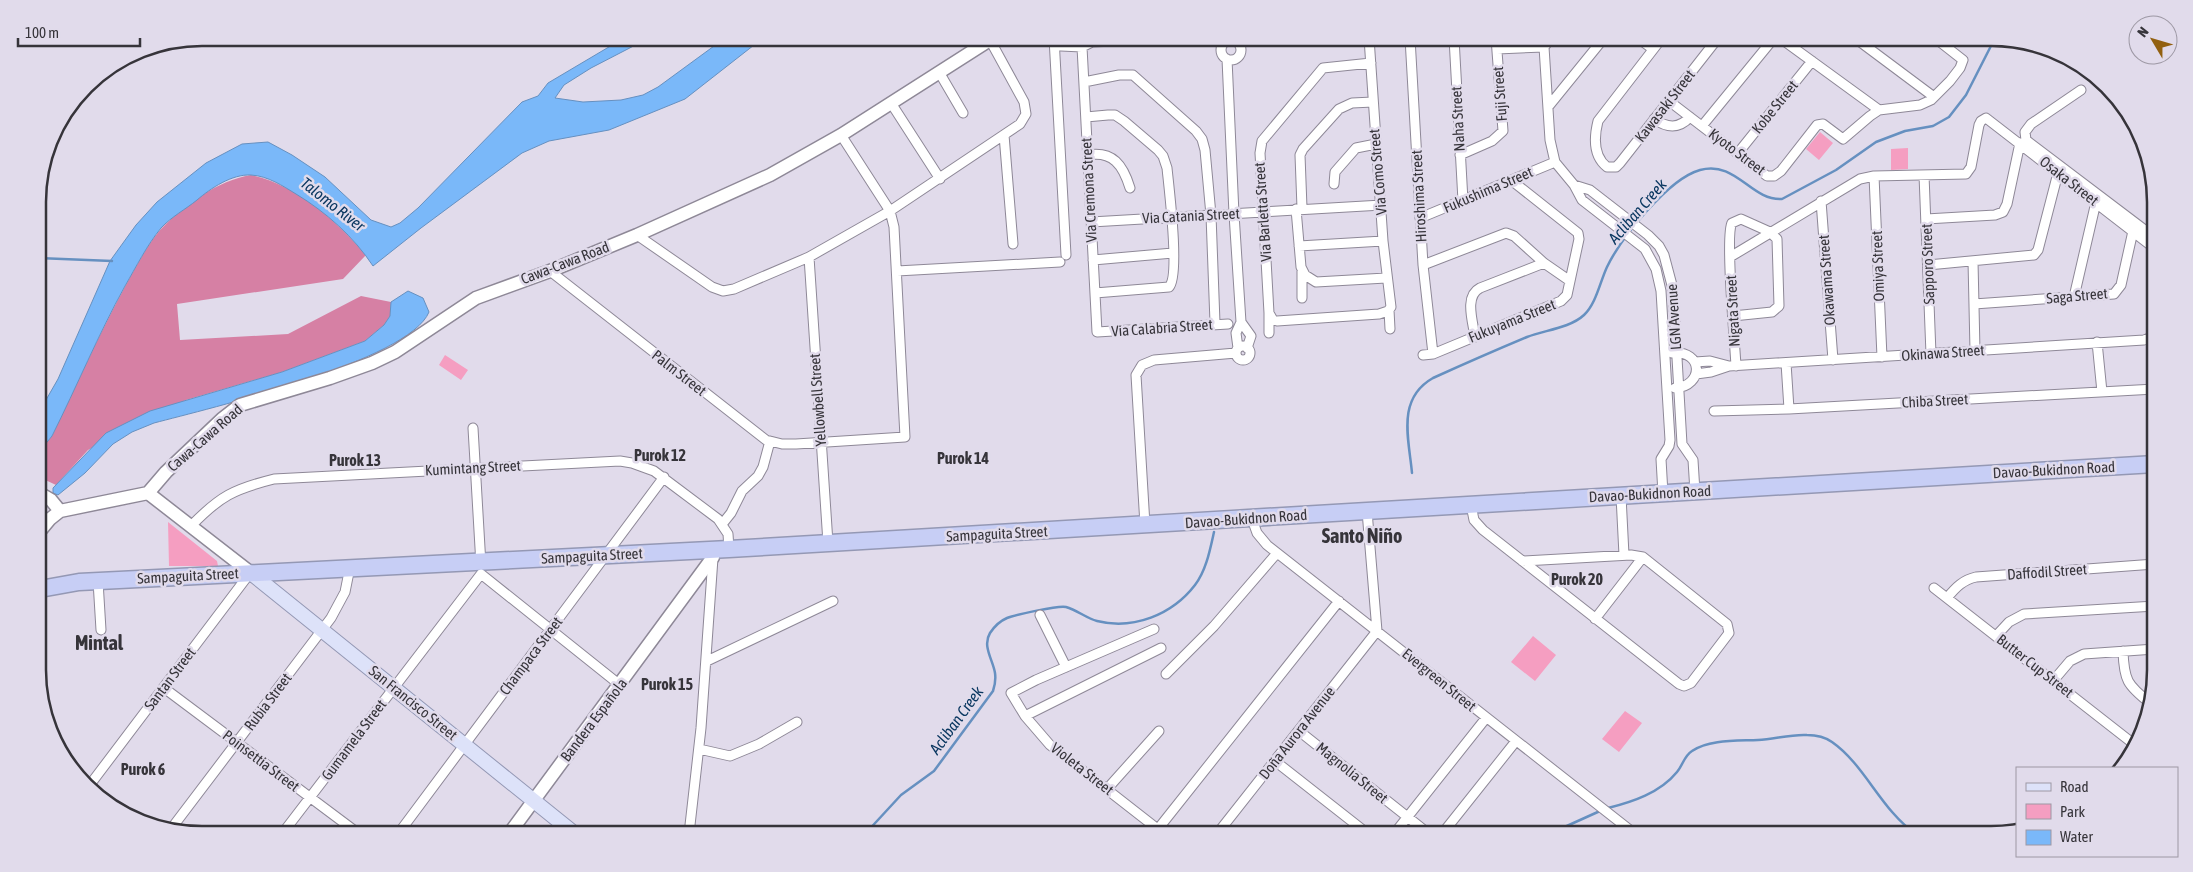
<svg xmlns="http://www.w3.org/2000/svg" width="2193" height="872" font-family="'Asap Condensed',sans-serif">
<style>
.green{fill:#f59ec1}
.forest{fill:#d680a4}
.water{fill:#7ab8f9;stroke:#6690c0}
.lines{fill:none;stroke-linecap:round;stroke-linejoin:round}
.stream{stroke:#6690c0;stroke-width:2.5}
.street-casing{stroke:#8e8897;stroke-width:11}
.secondary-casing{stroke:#8e8897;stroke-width:15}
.primary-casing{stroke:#9498b4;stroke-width:16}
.highway-casing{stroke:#9498b4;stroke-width:19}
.street{stroke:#fff;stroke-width:9}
.secondary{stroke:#fff;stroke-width:12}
.primary{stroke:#dde2f9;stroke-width:14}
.highway{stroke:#c7cef5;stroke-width:16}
.labels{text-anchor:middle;stroke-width:5;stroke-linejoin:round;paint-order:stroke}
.street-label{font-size:15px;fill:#36343a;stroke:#e1dbeb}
.water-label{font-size:16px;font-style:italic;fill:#0a3760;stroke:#e1dbeb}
.neighbourhood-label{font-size:16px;font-weight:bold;fill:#36343a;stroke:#e1dbeb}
.district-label{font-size:20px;font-weight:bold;fill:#36343a;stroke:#e1dbeb}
.rim{fill:none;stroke:#36343a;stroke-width:2.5}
</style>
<rect width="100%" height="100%" fill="#e1dbeb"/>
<path class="green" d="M 1820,132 L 1833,143 L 1819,160 L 1806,149 Z
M 1908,148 L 1908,169 L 1891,170 L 1891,149 Z
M 445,355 L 468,370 L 461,380 L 439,365 Z
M 168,522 L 217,561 L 218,566 L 169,566 Z
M 1533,636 L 1556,655 L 1535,681 L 1511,662 Z
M 1625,711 L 1642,723 L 1619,752 L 1602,739 Z"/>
<path class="forest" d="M 251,175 C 297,185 336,220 366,255 L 343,279 L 177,304 L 180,340 L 288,334 L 361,296 L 391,302 L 390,316 L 384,325 L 365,341 L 282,372 L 186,400 L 88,450 L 56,485 L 39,477 L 39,452 L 52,436 C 77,384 100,332 128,281 C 137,265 150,240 163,227 C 187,203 217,181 251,175 Z"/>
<path class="water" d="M 624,38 L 649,38 L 591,68 L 564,85 L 555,98 L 583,102 L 621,100 L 643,95 L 658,87 L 725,38 L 763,38 L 685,99 L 609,130 L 549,141 L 522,153 L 421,228 L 373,266 C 354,237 326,212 296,194 C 283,186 268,176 251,175 C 232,174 211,188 197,200 C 186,209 171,217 161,228 C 147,245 136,267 125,286 C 98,335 77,386 52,436 L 39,452 L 39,412 L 58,379 L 110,261 L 136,225 L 157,202 L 206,163 L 242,144 L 268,142 L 292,155 L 325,177 L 371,220 L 391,227 L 400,223 L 418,208 L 522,102 L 538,96 L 548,83 Z
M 408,291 L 423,298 L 429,312 C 409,361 207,409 154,423 L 132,432 L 113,444 L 85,473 L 58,495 L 53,493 L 53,488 L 106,433 L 150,411 L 282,372 L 365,341 L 384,325 L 390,316 L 391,302 Z"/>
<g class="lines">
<path class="stream" d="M 38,258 L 112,261
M 1412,473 C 1409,439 1396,399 1433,378 C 1464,364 1496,350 1527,337 C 1545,330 1570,328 1584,315 C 1596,304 1600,282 1607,267 C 1621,238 1668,179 1700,170 C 1736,160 1751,201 1782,199 L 1836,170 L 1876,142 L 1905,131 L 1933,126 L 1949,117 L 1966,95 L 1995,38
M 1608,808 C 1632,802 1660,793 1677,772 C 1683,765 1684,756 1692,751 C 1709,739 1738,741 1758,740 C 1775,739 1791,734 1807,735 C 1817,735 1825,737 1832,742 C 1865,765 1881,810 1916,834
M 865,834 L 901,795 L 934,771 L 993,691 C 995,685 996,680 995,673 C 993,660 982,646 990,633 C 994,627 1000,621 1007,618 C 1015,615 1059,605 1066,607 C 1077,610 1086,618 1097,621 C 1133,630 1172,615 1195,585 C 1206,571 1210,550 1214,532
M 1549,834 L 1600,811"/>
<defs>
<path id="street" d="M 1054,38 L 1066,255
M 1369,38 L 1383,241 L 1391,307 L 1388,311 L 1379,314 L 1277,321 L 1273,320 L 1269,313 L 1260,153 L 1262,141 L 1323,68 L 1371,63
M 1410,38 L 1423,265 L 1433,354
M 1454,38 L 1463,201
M 1638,38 L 1653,49
M 1662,38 L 1598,121 C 1594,137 1593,156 1607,167 L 1616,167 L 1620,163 L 1718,38
M 1780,38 L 1879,110
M 1855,38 L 1934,97
M1221 50a10 10 0 1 1 20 0a10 10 0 1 1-20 0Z
M 1061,46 L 1082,47 L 1092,42 L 1179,38
M 1082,47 L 1097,332 L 1228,324
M 1544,47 L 1550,140 L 1555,162 L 1574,185 L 1582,200 L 1645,249 L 1656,269 L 1661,291 L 1670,440 L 1669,446 L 1661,459 L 1663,494
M 1497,49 L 1544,47 L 1551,38
M 1227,59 L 1234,214 L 1241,322 L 1236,333 L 1238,348
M 939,72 L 963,113
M 1084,82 L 1119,75 L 1133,75 L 1196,131 L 1202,139 L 1205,150 L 1211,215 L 1215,323
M 2081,90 L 2031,124 L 2025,132 L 2026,140 L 2154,237
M 1669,101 L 1767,176 L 1774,176 L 1781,171 L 1817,125 L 1823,124 L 1843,139 L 1870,116 L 1879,110 L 1920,105 L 1931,100 L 1950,81 L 1960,68 L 1963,60 L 1935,38
M 891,103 L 940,179
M 1548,107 L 1604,38
M 1086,117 L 1108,115 L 1115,115 L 1124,121 L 1158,150 L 1163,156 L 1167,168 C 1169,188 1180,276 1169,287 L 1095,293
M 1654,119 C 1667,128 1679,129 1690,117
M 1702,126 L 1774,38
M 1004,135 L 1013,244
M 1738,153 L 1812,61
M 1088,155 C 1113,151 1123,165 1130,188
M 1460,155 L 1492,141 L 1503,131 L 1496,38
M 1924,175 L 1931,354
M 1874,176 L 1882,357
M 1334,184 L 1335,172 L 1356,148 L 1376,144
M 1574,185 L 1590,190 L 1648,235 L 1659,246 L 1664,255 L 1673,289 L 1682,444 L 1693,460 L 1695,492
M 1821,201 L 1833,360
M 1302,208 L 1300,155 L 1303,149 L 1339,109 L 1352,103 L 1373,102
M 1296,209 L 1301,267 L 1305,275 L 1316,282 L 1386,278
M 1420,218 L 1555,162
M 1926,219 L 1995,215 L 2003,212 L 2007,204 L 2020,143
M 1091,222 L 1382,205
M 637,235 L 712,287 L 723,291 L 734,289 L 809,257 L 890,211 L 1020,124 L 1026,114 L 1024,102 L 990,40
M 1299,246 L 1383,241
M 809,257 L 828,543
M 1730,257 L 1860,179 L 1874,176 L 1966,174 L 1971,167 L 1979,125 L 1981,121 L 1986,118 L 2154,248
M 1093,260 L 1173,253
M 1973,261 L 1975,351
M 1423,265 L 1506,233 L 1514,236 L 1544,263 L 1570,281
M 1928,265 L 2034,255 L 2038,250 L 2058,173
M 550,271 L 766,440 L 782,444 L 796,444 L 905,437 L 894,227 L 890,211 L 841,135
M 897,271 L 1060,262
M 1302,271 L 1302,298
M 2074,297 L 2096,202
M 1974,304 L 2114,294 L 2121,285 L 2133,231
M 1389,310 L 1390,329
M 1269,313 L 1269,333
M 1733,316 L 1772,312 L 1779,306 L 1777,239 L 1770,232 L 1741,219 L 1732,223 C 1725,234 1735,345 1736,366
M 1241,322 L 1251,336 L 1247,348
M 1475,337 C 1473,322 1464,296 1480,288 L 1544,263
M 2097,342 L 2102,392
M1236 353a7 7 0 1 1 14 0a7 7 0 1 1-14 0Z
M 1672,353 C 1704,350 1704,386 1675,388
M 1423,355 L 1433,354 L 1561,301 L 1567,295 L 1579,239 L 1578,233 L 1511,180
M 1695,362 L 1710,361 L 1729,366
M 1786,363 L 1789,409
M 1696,374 L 1711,372 L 1729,366 L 2144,340 L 2149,338 L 2154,332
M 1714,411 L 1789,409 L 2155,389
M 473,428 L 481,565
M 1621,496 L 1624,555
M 1471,505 L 1474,520 L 1483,530 L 1679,684 L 1684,686 L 1691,683 L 1729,633 L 1727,624 L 1643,557 L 1631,555 L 1522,561
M 1252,519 L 1257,533 L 1267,545 L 1635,834
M 723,523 L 731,513 L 742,491 L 758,476 L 763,467 L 770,441
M 1145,525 L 1136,375 L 1142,365 L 1154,360 L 1236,353
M 191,526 C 220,496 234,489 274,479 L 620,461 L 632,463 L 654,471 L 718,519 L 728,534 L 729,549
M 481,574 L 620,685
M 98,581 L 101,630
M 1934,588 L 2135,745
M 1947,598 C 1956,587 1963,580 1976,577 L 2155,564
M 1040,615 L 1066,667
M 1595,619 L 1643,557
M 1154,629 L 1036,680 L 1011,693 L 1025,716 L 1050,745 L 1164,834
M 1996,636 L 2009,622 L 2024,614 L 2155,606
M 2123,651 C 2124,680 2127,685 2150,703
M 707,661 L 833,601
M 1166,674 L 1214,626 L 1277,553
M 2053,681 L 2070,661 L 2084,654 L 2155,649
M 164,688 L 359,834
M 1025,716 L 1161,648
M 1299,731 L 1429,834
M 699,749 L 730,756 L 759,744 L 797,722
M 1275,761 L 1368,834
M 89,786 L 250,573
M 1107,789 L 1159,731
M 171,829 L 331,618 L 345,592 L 350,567
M 1158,829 L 1339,601
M 282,834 L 481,574
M 398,834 L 664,477
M 689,834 L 701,728 L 713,558
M 1217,834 L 1377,631 L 1367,511
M 1394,834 L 1486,718
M 1442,834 L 1516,741
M 1616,834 L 1623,825"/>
<path id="secondary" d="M 39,493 L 51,500 L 60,511
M 148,493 L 166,472 L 222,419 L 240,405 L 330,378 L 372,363 L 395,352 L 476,298 L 550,271 L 637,235 L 770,175 L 841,135 L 993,38
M 40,531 L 50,519 L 60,511 L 148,493 L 251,573
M 509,834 L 713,557 L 714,550"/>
<path id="primary" d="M 251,573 L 575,834"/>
<path id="highway" d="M 40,589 L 79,582 L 119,580 L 729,549 L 2155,464"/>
</defs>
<use href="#street" class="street-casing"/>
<use href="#secondary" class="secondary-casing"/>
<use href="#primary" class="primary-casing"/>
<use href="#highway" class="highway-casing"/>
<use href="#street" class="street"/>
<use href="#secondary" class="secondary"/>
<use href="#primary" class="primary"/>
<use href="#highway" class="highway"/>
</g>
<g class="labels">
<g class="street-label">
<text transform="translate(1500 94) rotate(-94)" y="5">Fuji Street</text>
<text transform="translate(1665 106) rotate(-52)" y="5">Kawasaki Street</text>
<text transform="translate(1775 107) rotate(-51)" y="5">Kobe Street</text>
<text transform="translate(1458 119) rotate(-93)" y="5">Naha Street</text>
<text transform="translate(1737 152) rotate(37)" y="5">Kyoto Street</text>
<text transform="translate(1378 172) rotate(-95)" y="5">Via Como Street</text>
<text transform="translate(2069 181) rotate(38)" y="5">Osaka Street</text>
<text transform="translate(1089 190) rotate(-93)" y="5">Via Cremona Street</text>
<text transform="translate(1488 190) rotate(-23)" y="5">Fukushima Street</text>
<text transform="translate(1419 196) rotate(-93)" y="5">Hiroshima Street</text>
<text transform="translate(1263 212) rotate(-94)" y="5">Via Barletta Street</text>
<text transform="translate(1191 216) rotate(-3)" y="5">Via Catania Street</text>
<text transform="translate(565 263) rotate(-21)" y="5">Cawa-Cawa Road</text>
<text transform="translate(1928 264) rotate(-92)" y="5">Sapporo Street</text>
<text transform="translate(1878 266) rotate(-92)" y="5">Omiya Street</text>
<text transform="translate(1827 280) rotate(-94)" y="5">Okawama Street</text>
<text transform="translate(2077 296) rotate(-5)" y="5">Saga Street</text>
<text transform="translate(1733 311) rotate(-93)" y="5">Nigata Street</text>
<text transform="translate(1674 317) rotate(-94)" y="5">LGN Avenue</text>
<text transform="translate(1512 321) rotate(-22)" y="5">Fukuyama Street</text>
<text transform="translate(1162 328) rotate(-4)" y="5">Via Calabria Street</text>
<text transform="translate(1943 353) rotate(-4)" y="5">Okinawa Street</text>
<text transform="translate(679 373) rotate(38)" y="5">Palm Street</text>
<text transform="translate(818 400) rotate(-94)" y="5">Yellowbell Street</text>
<text transform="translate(1935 401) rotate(-3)" y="5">Chiba Street</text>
<text transform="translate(205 438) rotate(-41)" y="5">Cawa-Cawa Road</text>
<text transform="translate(473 468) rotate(-3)" y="5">Kumintang Street</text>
<text transform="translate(2054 470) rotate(-3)" y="5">Davao-Bukidnon Road</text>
<text transform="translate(1650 494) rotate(-3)" y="5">Davao-Bukidnon Road</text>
<text transform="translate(1246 519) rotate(-4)" y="5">Davao-Bukidnon Road</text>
<text transform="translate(997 534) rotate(-3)" y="5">Sampaguita Street</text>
<text transform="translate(592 556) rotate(-3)" y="5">Sampaguita Street</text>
<text transform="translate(2047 572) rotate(-4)" y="5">Daffodil Street</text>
<text transform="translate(188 576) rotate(-3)" y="5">Sampaguita Street</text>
<text transform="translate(531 656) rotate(-53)" y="5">Champaca Street</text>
<text transform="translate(2035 666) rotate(38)" y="5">Butter Cup Street</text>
<text transform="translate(170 679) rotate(-53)" y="5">Santan Street</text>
<text transform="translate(1439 680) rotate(39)" y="5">Evergreen Street</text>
<text transform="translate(268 702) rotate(-53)" y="5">Rubia Street</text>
<text transform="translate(413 703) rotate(39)" y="5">San Francisco Street</text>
<text transform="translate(594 720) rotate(-53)" y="5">Bandera Española</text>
<text transform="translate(1297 733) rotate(-52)" y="5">Doña Aurora Avenue</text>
<text transform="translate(354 740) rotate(-53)" y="5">Gumamela Street</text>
<text transform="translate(261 761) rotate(37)" y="5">Poinsettia Street</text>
<text transform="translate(1082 769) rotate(38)" y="5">Violeta Street</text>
<text transform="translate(1352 773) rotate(39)" y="5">Magnolia Street</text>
</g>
<g class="water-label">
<text transform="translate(333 204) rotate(38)" y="6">Talomo River</text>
<text transform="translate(1637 211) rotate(-49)" y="6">Acliban Creek</text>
<text transform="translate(956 720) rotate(-54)" y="6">Acliban Creek</text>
</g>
<g class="neighbourhood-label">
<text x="660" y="461">Purok 12</text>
<text x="963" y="464">Purok 14</text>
<text x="355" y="466">Purok 13</text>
<text x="1577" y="585">Purok 20</text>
<text x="667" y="690">Purok 15</text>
<text x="143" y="775">Purok 6</text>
</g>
<g class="district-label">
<text x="1362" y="543">Santo Niño</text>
<text x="99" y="650">Mintal</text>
</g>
</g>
<path d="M0 0H2193V872H0ZM202 46H1991A156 156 0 0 1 2147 202V670A156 156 0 0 1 1991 826H202A156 156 0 0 1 46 670V202A156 156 0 0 1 202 46Z" fill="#e1dbeb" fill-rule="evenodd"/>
<path class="rim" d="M202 46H1991A156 156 0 0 1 2147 202V670A156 156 0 0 1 1991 826H202A156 156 0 0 1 46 670V202A156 156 0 0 1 202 46Z"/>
<rect x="2016" y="767" width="162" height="90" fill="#e1dbeb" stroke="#9d98a4"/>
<rect x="2026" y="783" width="25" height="8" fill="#dde2f9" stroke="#9d98a4"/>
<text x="2060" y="792" font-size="15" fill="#36343a">Road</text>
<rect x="2026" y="804" width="25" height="15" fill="#f59ec1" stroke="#9d98a4"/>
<text x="2060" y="817" font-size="15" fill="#36343a">Park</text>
<rect x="2026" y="830" width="25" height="15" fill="#7ab8f9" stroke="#9d98a4"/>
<text x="2060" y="842" font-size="15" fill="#36343a">Water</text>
<g transform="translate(2153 40) rotate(308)"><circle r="24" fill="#e1dbeb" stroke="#9d98a4"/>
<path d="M0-4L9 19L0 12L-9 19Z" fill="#926010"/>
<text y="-8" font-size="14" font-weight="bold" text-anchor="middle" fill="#36343a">N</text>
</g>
<path d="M18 38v8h122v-8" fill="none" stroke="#36343a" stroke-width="2.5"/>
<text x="25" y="38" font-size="15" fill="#36343a" stroke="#e1dbeb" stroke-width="4" paint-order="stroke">100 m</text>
</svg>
